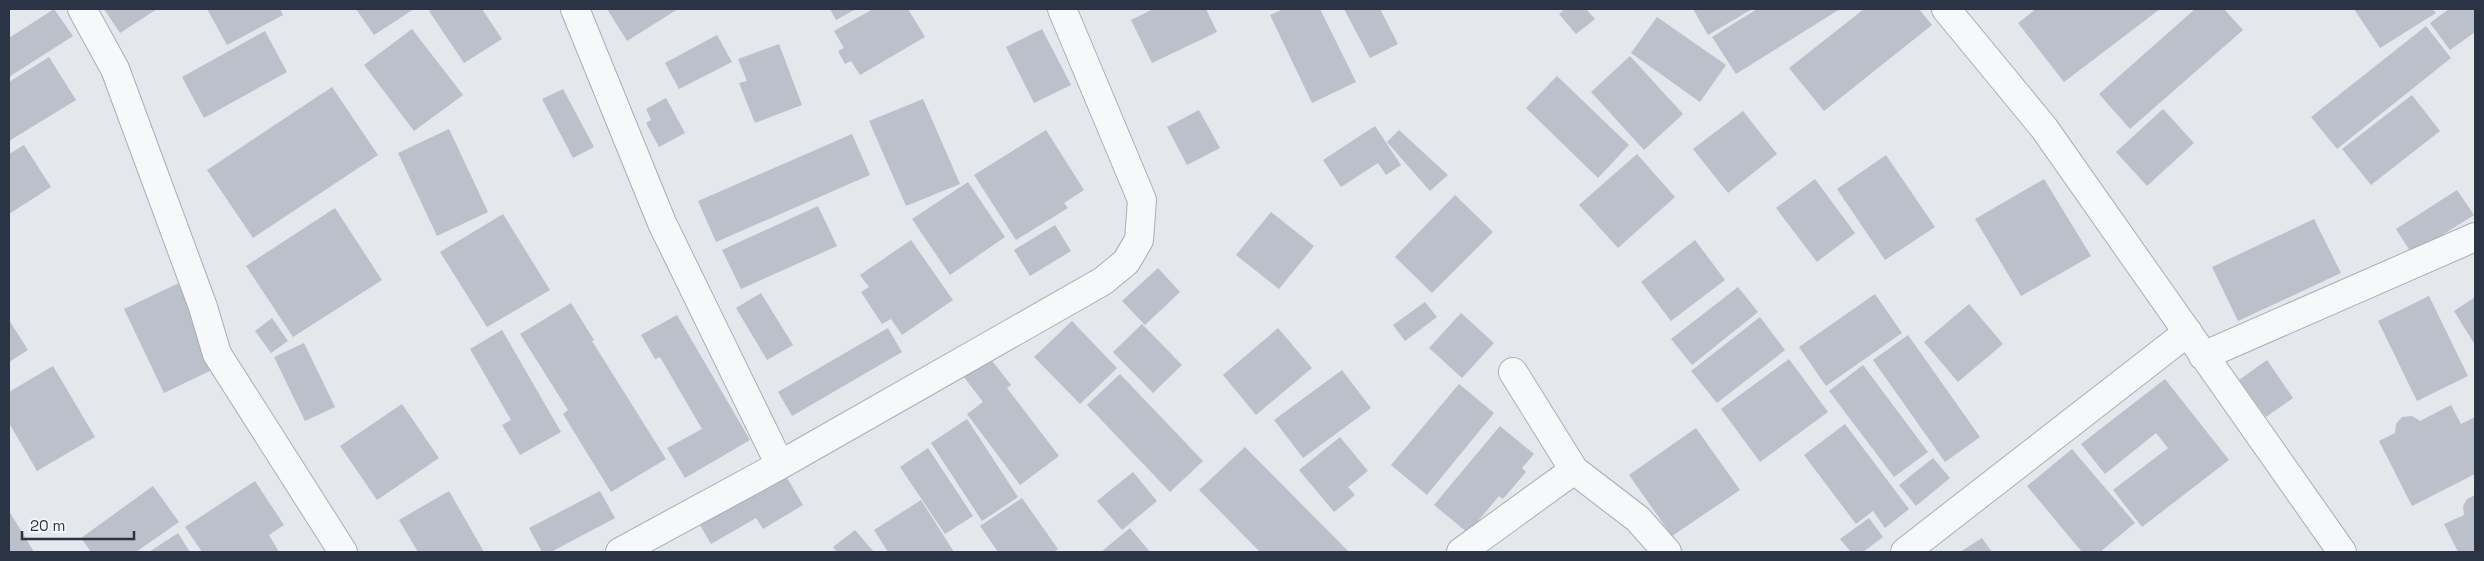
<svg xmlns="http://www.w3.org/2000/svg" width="2484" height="561" font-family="'Space Grotesk',sans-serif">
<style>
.building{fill:#bbc0ca}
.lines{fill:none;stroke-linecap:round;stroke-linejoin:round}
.minor-casing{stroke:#a9aeb7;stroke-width:30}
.minor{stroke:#f7f8fa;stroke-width:28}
</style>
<rect width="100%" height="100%" fill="#e4e7ec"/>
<path class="building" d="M 54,9 L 73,36 L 9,77 L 9,38 Z
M 104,9 L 157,9 L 120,33 Z
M 207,9 L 280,9 L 283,15 L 227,45 Z
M 356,9 L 414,9 L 374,35 Z
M 433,9 L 482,9 L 502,39 L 464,63 L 429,11 Z
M 607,9 L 678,9 L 627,41 Z
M 830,9 L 856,9 L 836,20 Z
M 873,9 L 908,9 L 925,37 L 860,75 L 851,61 L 845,64 L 838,51 L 844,48 L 834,31 Z
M 1153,9 L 1206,9 L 1217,32 L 1152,63 L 1131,20 Z
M 1284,9 L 1320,9 L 1356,82 L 1312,103 L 1270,15 Z
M 1344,9 L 1380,9 L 1398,44 L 1370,58 Z
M 1565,9 L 1586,9 L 1595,19 L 1576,34 L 1559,14 Z
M 1693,9 L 1752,9 L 1708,35 Z
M 1757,9 L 1840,9 L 1736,74 L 1712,37 Z
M 1864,9 L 1919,9 L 1932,25 L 1824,111 L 1789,68 Z
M 2036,9 L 2160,9 L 2064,82 L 2018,23 Z
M 2195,9 L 2224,9 L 2243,30 L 2130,129 L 2099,94 Z
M 2354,9 L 2433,9 L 2436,13 L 2380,48 Z
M 2449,9 L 2475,9 L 2475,32 L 2450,50 L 2430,23 Z
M 1657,17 L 1726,65 L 1700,102 L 1631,53 Z
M 2426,26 L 2451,58 L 2337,149 L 2311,117 Z
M 412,29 L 463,95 L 414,131 L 364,65 Z
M 1042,29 L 1071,85 L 1034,103 L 1006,47 Z
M 265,31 L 287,72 L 204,118 L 182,77 Z
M 717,35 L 732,62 L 679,89 L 665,63 Z
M 779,44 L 802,105 L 755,123 L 739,83 L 747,81 L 738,59 Z
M 1630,56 L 1683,114 L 1644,150 L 1591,92 Z
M 49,57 L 76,100 L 9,141 L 9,82 Z
M 1557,76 L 1629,145 L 1598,178 L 1526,108 Z
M 332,87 L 378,155 L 253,238 L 207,170 Z
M 563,89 L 594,147 L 573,158 L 542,99 Z
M 2412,95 L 2440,131 L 2371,185 L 2342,149 Z
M 666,98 L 685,133 L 659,147 L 646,123 L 651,120 L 646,109 Z
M 923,99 L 960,184 L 906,206 L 869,121 Z
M 2163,109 L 2194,143 L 2147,186 L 2116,152 Z
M 1199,110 L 1220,148 L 1187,165 L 1167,127 Z
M 1743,111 L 1777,154 L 1728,193 L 1693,149 Z
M 1375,126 L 1401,165 L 1386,175 L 1378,163 L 1341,187 L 1323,160 Z
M 449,129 L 488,212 L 437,236 L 398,153 Z
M 1046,130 L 1084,190 L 1064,203 L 1068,208 L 1016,240 L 974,175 Z
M 1399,130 L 1448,175 L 1430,191 L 1387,142 Z
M 852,134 L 870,175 L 716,242 L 698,201 Z
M 24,145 L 51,187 L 9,214 L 9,154 Z
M 1637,154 L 1675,197 L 1618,248 L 1579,205 Z
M 1886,155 L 1935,227 L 1885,260 L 1837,189 Z
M 1815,179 L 1855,233 L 1817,262 L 1776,208 Z
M 2044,179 L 2091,256 L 2021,296 L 1975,219 Z
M 968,182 L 1005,237 L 950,275 L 912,219 Z
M 2457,190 L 2474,215 L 2412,254 L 2396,229 Z
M 1455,195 L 1493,232 L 1432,293 L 1395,257 Z
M 818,206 L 837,246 L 741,289 L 722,250 Z
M 335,208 L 382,280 L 293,337 L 246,266 Z
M 1271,212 L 1314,246 L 1279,289 L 1236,255 Z
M 503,214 L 550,290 L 487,327 L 440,252 Z
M 2314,219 L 2341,273 L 2238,321 L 2212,267 Z
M 1055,225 L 1071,251 L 1030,276 L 1014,250 Z
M 911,240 L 953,300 L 902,335 L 891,319 L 882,324 L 861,292 L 869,287 L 860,275 Z
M 1695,240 L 1725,280 L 1671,321 L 1641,282 Z
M 1158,268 L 1180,292 L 1145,325 L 1122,301 Z
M 179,283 L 218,367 L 164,393 L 124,309 Z
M 1738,287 L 1758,312 L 1692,365 L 1671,339 Z
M 761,293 L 793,345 L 767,360 L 736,308 Z
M 1875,294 L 1902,333 L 1826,386 L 1799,347 Z
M 2429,296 L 2468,376 L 2417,401 L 2378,321 Z
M 2475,297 L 2475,345 L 2454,311 Z
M 1425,302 L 1437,317 L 1405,341 L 1393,325 Z
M 571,303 L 594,340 L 592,341 L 666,459 L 611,492 L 563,414 L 568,410 L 520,334 Z
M 1969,304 L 2003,344 L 1958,382 L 1924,342 Z
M 1461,313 L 1494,343 L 1462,378 L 1429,348 Z
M 677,315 L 750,440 L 685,478 L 667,448 L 702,429 L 660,357 L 655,359 L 641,335 Z
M 1760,317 L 1785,350 L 1717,403 L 1691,371 Z
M 272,318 L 288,341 L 271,353 L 255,331 Z
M 9,320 L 28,350 L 9,362 Z
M 1072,321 L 1117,368 L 1080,404 L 1034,357 Z
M 1142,324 L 1182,365 L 1153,393 L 1113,352 Z
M 888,328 L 902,352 L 792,416 L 778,392 Z
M 1278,328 L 1312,368 L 1256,415 L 1223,375 Z
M 502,330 L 561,432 L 520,455 L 502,425 L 511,420 L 470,349 Z
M 1908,335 L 1980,437 L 1945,462 L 1873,360 Z
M 304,343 L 335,407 L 305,421 L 274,357 Z
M 986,353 L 1011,385 L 1007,388 L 1059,456 L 1020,485 L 967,414 L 983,402 L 960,372 Z
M 1789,359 L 1828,412 L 1760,462 L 1721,409 Z
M 2267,360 L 2293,398 L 2266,417 L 2239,380 Z
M 1863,365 L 1928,452 L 1894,477 L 1829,391 Z
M 53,366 L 95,437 L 37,471 L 9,423 L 9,392 Z
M 1342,370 L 1371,408 L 1303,458 L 1274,420 Z
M 1120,374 L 1203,461 L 1170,492 L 1087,405 Z
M 2165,379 L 2229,460 L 2142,527 L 2113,490 L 2168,448 L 2156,433 L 2105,474 L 2081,444 Z
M 1459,384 L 1494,413 L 1427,495 L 1391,465 Z
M 402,404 L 439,458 L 377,500 L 340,446 Z
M 2451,405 L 2461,424 L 2475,417 L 2475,474 L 2412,506 L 2379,441 L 2395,433 L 2396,424 L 2402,417 L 2412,416 L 2420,421 Z
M 967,419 L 1018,497 L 982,521 L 931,443 Z
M 1845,424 L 1909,509 L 1885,528 L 1873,511 L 1856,524 L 1804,455 Z
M 1500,426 L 1534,454 L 1522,468 L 1526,472 L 1503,499 L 1499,496 L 1468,533 L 1434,505 Z
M 1696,428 L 1740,490 L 1672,536 L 1629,475 Z
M 1340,437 L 1368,471 L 1348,487 L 1355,495 L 1334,512 L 1299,470 Z
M 1245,447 L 1349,552 L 1260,552 L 1199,490 Z
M 928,448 L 973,516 L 945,534 L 900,467 Z
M 2072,449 L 2135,523 L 2100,552 L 2082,552 L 2027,486 Z
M 1933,458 L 1950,478 L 1916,506 L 1899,485 Z
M 783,471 L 803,505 L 763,529 L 756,518 L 711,544 L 697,520 Z
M 1133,472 L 1157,501 L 1122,530 L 1097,501 Z
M 255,481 L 284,525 L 269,535 L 279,552 L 202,552 L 185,527 Z
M 153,486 L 179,522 L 136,552 L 91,552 L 81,538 Z
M 449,491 L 484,552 L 418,552 L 399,520 Z
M 600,491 L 615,518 L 551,552 L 542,552 L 529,528 Z
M 2475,495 L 2475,552 L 2458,552 L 2444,524 L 2464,515 L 2463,506 L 2467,499 Z
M 1022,498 L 1058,549 L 1054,552 L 998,552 L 980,526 Z
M 921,500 L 954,552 L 888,552 L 874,530 Z
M 9,511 L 34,552 L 9,552 Z
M 1869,518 L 1883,537 L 1863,552 L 1851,552 L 1840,539 Z
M 1130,528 L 1150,552 L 1101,552 Z
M 855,530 L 874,552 L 837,552 L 833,547 Z
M 178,533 L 190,552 L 149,552 Z
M 1982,538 L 1992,552 L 1960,552 Z"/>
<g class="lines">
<defs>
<path id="minor" d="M 82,9 L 115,69 L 203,307 L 217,354 L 343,552
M 575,9 L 662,223 L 780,465
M 1946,9 L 2044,128 L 2342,552
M 2203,356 L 2475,237
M 1513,372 L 1574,470 L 1638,519 L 1667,552
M 620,552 L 780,465 L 1103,281 L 1126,262 L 1139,240 L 1142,200 L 1062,9
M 1461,552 L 1574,470
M 1905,552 L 2188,332"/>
</defs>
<use href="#minor" class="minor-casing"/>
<use href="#minor" class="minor"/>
</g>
<rect width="2484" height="561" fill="none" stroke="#2b3445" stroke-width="20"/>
<path d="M22 531v8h112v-8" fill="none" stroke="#2b3445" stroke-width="2.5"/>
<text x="30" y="531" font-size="15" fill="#2b3445" stroke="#f4f6f9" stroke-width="4" paint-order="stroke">20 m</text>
</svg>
